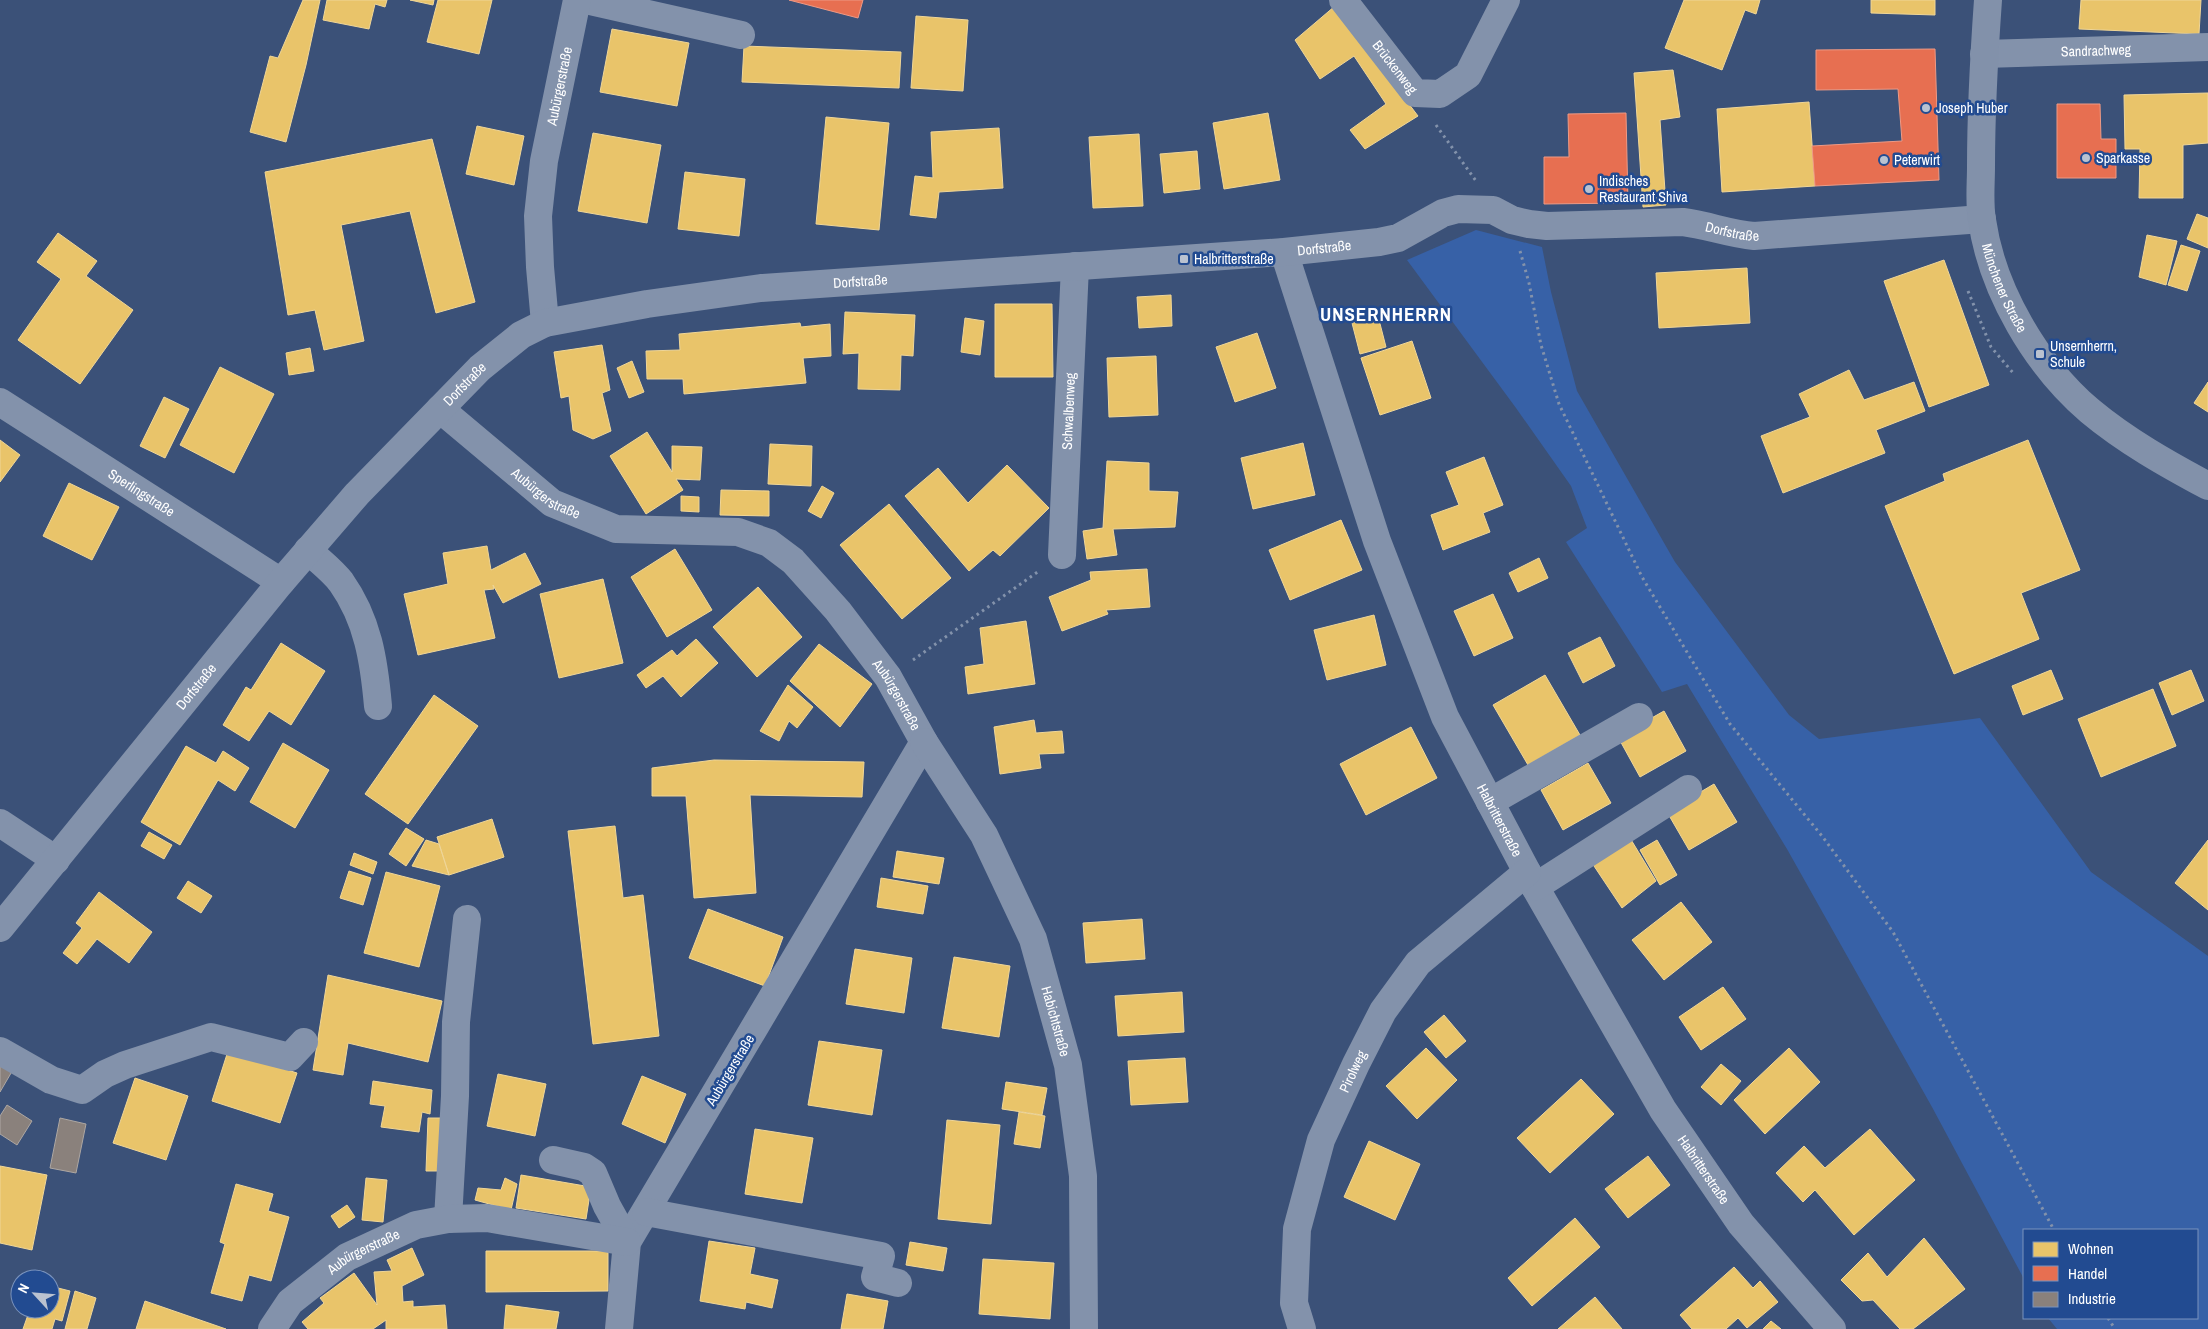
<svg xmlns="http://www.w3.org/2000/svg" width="2208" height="1329" font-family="'Archivo Narrow',sans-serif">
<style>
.green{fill:#3761a7}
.homes{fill:#e9c46a;stroke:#f0d697}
.shops{fill:#e76f51;stroke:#ee9a85}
.industry{fill:#8a817c;stroke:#ada7a3}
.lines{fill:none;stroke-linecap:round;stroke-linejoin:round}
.path{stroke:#8392ab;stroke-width:3;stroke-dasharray:2.5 4;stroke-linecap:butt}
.minor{stroke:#8392ab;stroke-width:28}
.major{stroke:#8291aa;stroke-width:28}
.poi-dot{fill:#bac2d0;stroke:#224b91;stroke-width:2}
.labels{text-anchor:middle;stroke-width:5;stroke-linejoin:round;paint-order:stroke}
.street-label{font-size:14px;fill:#fff;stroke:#224b91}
.poi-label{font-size:14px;fill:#fff;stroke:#224b91;text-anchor:start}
.district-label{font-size:19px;font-weight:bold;letter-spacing:1px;fill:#fff;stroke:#224b91}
</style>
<rect width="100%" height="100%" fill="#3b5178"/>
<path class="green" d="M 1476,230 L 1542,247 L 1551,292 L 1577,391 L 1675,562 L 1789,715 L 1819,739 L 1980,718 L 2091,872 L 2208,956 L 2208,1329 L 2057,1329 L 2048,1318 L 2197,1318 L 2197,1230 L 2024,1230 L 2024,1279 L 1932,1107 L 1787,849 L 1687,684 L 1662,692 L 1566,542 L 1587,528 L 1571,486 L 1516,408 L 1407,260 Z"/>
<path class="homes" d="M 303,0 L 320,0 L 306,65 L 286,142 L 250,132 L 270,56 L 278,58 Z
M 327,0 L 387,0 L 385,7 L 375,4 L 369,29 L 323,20 Z
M 410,0 L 434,0 L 433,5 Z
M 438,0 L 492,0 L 479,54 L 427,42 Z
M 1684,0 L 1760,0 L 1756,14 L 1745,10 L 1722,70 L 1665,48 Z
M 1871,0 L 1935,0 L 1935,15 L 1871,13 Z
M 2081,0 L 2201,0 L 2199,34 L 2079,29 Z
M 1335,6 L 1418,116 L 1365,149 L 1350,130 L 1386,104 L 1354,56 L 1320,79 L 1295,40 Z
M 916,16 L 968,20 L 963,91 L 911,88 Z
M 612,29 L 689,43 L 677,106 L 600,92 Z
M 744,46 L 901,52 L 899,88 L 742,82 Z
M 1673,70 L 1680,117 L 1660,120 L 1666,205 L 1643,207 L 1634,73 Z
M 2208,93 L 2208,143 L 2183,145 L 2183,198 L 2139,198 L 2140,149 L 2125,149 L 2124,95 Z
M 1809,102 L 1815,186 L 1722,192 L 1717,109 Z
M 1268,113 L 1280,180 L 1224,189 L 1213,123 Z
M 826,117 L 889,123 L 879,230 L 816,224 Z
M 477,126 L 524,136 L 514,185 L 466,174 Z
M 999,128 L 1003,188 L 939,192 L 936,218 L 910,215 L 915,176 L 933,178 L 931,132 Z
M 593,133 L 661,145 L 647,223 L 578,211 Z
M 1139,134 L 1143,206 L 1093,208 L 1089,137 Z
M 432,139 L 475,302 L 436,313 L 410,211 L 341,225 L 364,341 L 324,350 L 315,310 L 288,315 L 265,172 Z
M 1197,151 L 1200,189 L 1164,193 L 1160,154 Z
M 685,172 L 745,179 L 739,236 L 678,229 Z
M 2197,214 L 2208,218 L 2208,248 L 2187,239 Z
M 58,233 L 97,261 L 86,276 L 133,310 L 80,384 L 18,340 L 61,279 L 37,262 Z
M 2147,235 L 2177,241 L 2166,285 L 2139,277 Z
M 2181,245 L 2200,251 L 2187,291 L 2168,285 Z
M 1944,260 L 1989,385 L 1929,407 L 1884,281 Z
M 1747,268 L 1750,323 L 1659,328 L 1656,273 Z
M 1171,295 L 1172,326 L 1139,328 L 1137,297 Z
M 995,304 L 1052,304 L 1053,377 L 995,377 Z
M 845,312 L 915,315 L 913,356 L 901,355 L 900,390 L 858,389 L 859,353 L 843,354 Z
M 1378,316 L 1386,347 L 1360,354 L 1352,323 Z
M 965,318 L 984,321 L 980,355 L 961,352 Z
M 800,323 L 801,327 L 830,324 L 831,356 L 803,358 L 806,383 L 684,394 L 683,379 L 647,379 L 646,351 L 680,350 L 679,334 Z
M 1257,333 L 1276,388 L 1235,402 L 1216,347 Z
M 1412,341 L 1431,398 L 1380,415 L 1361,358 Z
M 602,345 L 610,390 L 602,393 L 611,431 L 593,439 L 573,430 L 569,396 L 561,398 L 554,352 Z
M 310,348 L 314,371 L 289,375 L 286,353 Z
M 1156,356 L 1158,415 L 1109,417 L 1107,358 Z
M 632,361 L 644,392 L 629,398 L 617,368 Z
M 220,367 L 274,394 L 234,473 L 180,445 Z
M 1849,370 L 1864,400 L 1914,382 L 1925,411 L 1876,430 L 1885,453 L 1783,493 L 1761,436 L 1810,417 L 1799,394 Z
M 2208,382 L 2208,412 L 2194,403 Z
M 164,397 L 189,409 L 165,458 L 140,446 Z
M 647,432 L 672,472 L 672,446 L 702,447 L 700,480 L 676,479 L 683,490 L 646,514 L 610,456 Z
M 0,440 L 20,455 L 0,482 Z
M 2028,440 L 2080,570 L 2021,593 L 2039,639 L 1954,674 L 1885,506 L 1945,481 L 1943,474 Z
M 1303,443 L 1315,495 L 1253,509 L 1241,458 Z
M 770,444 L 812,446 L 811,486 L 768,484 Z
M 1484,457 L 1503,505 L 1483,513 L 1490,532 L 1443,550 L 1431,515 L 1459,505 L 1446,472 Z
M 1107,461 L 1149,463 L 1149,491 L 1178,492 L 1175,527 L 1113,529 L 1117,555 L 1087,559 L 1083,531 L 1103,528 Z
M 1007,465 L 1049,508 L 1000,556 L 993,550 L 969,571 L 905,496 L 938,468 L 968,503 Z
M 69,483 L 119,507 L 92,560 L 43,536 Z
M 822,486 L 834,493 L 821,518 L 808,511 Z
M 721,490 L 769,491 L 769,516 L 720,515 Z
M 681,496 L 699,497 L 699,512 L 681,511 Z
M 889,504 L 951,578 L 902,619 L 840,545 Z
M 1341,520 L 1362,570 L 1290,600 L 1269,550 Z
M 487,546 L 491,570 L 525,553 L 541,584 L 503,603 L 493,585 L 494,589 L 484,590 L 495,638 L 418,655 L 404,594 L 448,584 L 443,553 Z
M 675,549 L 712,610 L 667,637 L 631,577 Z
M 1539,558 L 1548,578 L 1518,592 L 1509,573 Z
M 1147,569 L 1150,607 L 1106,610 L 1108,614 L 1062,631 L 1049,597 L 1091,580 L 1090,572 Z
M 603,579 L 623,663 L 559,678 L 540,594 Z
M 758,587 L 802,637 L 757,677 L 713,627 Z
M 1493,594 L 1513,638 L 1474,656 L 1454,611 Z
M 1374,615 L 1386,665 L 1327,680 L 1314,630 Z
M 1026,621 L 1035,684 L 968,694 L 965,667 L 984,664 L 980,628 Z
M 1600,637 L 1615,666 L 1583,683 L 1568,653 Z
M 696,639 L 718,663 L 681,697 L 663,676 L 646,688 L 637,675 L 672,650 L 677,656 Z
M 281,643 L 325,671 L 291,725 L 269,711 L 249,741 L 223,725 L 246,687 L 251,690 Z
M 819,644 L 872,684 L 840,727 L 790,681 Z
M 2051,670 L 2063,699 L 2023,715 L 2012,686 Z
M 2191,670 L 2204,701 L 2172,715 L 2159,683 Z
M 1545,675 L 1580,735 L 1528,765 L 1493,705 Z
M 788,685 L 813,707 L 797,728 L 789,721 L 779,741 L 760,731 Z
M 2153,689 L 2176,746 L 2101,777 L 2078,719 Z
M 434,695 L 478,726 L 408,824 L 365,794 Z
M 1664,711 L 1686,751 L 1640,777 L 1618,737 Z
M 1034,720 L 1036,733 L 1062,731 L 1064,753 L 1039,754 L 1041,768 L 1000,774 L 994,727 Z
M 1411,727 L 1437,778 L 1366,815 L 1340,764 Z
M 283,743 L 329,770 L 295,828 L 250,802 Z
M 186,746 L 216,763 L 223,751 L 249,768 L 235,791 L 218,780 L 180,845 L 141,822 Z
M 714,760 L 864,762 L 862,797 L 750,795 L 756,893 L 694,898 L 686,796 L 652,796 L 652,768 Z
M 1588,763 L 1611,803 L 1563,830 L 1541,790 Z
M 1714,784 L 1737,822 L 1689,850 L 1667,812 Z
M 492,819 L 504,857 L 449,875 L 437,837 Z
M 615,826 L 623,898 L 643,895 L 659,1036 L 593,1044 L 568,831 Z
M 406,828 L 424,839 L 406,866 L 389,854 Z
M 149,832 L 172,845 L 164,859 L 141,846 Z
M 1630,838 L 1656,881 L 1622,908 L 1592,863 Z
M 426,840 L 439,844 L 449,875 L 412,866 Z
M 1657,840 L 1677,875 L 1660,885 L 1640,850 Z
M 2208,840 L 2208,910 L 2175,883 Z
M 897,851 L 944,858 L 939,884 L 893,877 Z
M 354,853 L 377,862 L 373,874 L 350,865 Z
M 349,871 L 371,878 L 363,905 L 340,898 Z
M 386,872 L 440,886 L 419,967 L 364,953 Z
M 881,878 L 928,886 L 923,914 L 877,907 Z
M 188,881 L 212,896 L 201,913 L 177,898 Z
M 99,892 L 152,932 L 129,963 L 97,939 L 77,964 L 63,953 L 82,928 L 76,923 Z
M 1681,902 L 1712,942 L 1664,980 L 1632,940 Z
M 708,909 L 783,937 L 765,986 L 689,958 Z
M 1142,919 L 1145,959 L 1086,963 L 1083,923 Z
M 855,949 L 912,958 L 904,1013 L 846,1004 Z
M 954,957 L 1010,966 L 999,1037 L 942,1028 Z
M 328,975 L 442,1001 L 428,1062 L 348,1043 L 343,1075 L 313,1070 Z
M 1723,987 L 1746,1019 L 1701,1050 L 1679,1017 Z
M 1182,992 L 1184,1032 L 1118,1036 L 1115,996 Z
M 1444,1015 L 1466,1041 L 1446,1058 L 1424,1032 Z
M 819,1041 L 882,1050 L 872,1115 L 808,1105 Z
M 1426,1048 L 1457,1080 L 1417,1119 L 1386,1086 Z
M 1789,1048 L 1820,1082 L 1765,1134 L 1734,1100 Z
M 228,1051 L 297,1073 L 280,1123 L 212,1101 Z
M 1185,1058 L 1188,1102 L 1131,1105 L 1128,1061 Z
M 1721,1064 L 1741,1081 L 1721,1105 L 1701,1087 Z
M 498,1074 L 546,1084 L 535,1136 L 487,1126 Z
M 642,1076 L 686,1094 L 665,1143 L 622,1124 Z
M 135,1078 L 188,1096 L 166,1160 L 113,1143 Z
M 1581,1079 L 1614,1114 L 1550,1173 L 1517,1138 Z
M 373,1081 L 432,1090 L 430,1114 L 422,1112 L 419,1132 L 381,1127 L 385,1106 L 370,1104 Z
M 1006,1082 L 1047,1088 L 1042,1115 L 1002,1109 Z
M 1019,1112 L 1045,1116 L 1040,1148 L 1014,1144 Z
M 428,1118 L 442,1118 L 440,1171 L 426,1171 Z
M 947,1120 L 1000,1125 L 991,1224 L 938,1219 Z
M 755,1129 L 813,1138 L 802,1203 L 745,1194 Z
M 1870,1129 L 1915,1180 L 1854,1235 L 1815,1190 L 1803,1202 L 1776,1173 L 1804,1146 L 1825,1168 Z
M 1369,1141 L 1420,1164 L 1395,1220 L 1344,1197 Z
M 1648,1156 L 1670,1185 L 1628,1218 L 1605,1189 Z
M 0,1166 L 47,1175 L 32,1250 L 0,1243 Z
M 521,1175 L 591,1187 L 586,1219 L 516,1208 Z
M 366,1178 L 387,1180 L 383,1222 L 362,1220 Z
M 505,1178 L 517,1184 L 511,1210 L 475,1200 L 478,1188 L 501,1190 Z
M 236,1184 L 273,1194 L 268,1211 L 289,1217 L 271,1281 L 249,1275 L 242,1301 L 211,1293 L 225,1244 L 220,1242 Z
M 347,1205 L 355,1217 L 339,1228 L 331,1216 Z
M 1575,1218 L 1600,1247 L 1532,1306 L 1508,1278 Z
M 1924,1238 L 1965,1289 L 1913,1329 L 1900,1329 L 1873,1300 L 1862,1301 L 1841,1280 L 1868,1253 L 1887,1277 Z
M 709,1241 L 755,1248 L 750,1274 L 778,1280 L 772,1308 L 746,1302 L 745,1309 L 700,1301 Z
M 910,1242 L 947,1248 L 943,1271 L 906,1265 Z
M 412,1248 L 424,1275 L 402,1286 L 403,1302 L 413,1301 L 413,1307 L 445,1305 L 447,1329 L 386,1329 L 386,1320 L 373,1329 L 308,1329 L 302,1322 L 324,1303 L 320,1298 L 354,1273 L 377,1305 L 374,1272 L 392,1271 L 387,1260 Z
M 486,1251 L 608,1251 L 608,1291 L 486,1292 Z
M 983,1259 L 1054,1263 L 1050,1319 L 979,1314 Z
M 1734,1267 L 1753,1288 L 1760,1281 L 1778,1302 L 1747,1328 L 1738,1318 L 1726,1329 L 1692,1329 L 1680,1315 Z
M 50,1286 L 70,1291 L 62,1321 L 55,1319 L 52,1329 L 23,1329 L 29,1312 L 17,1309 L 20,1299 L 20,1309 L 50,1309 Z
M 75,1291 L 96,1298 L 87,1329 L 65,1329 Z
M 847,1294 L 888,1301 L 883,1329 L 841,1329 Z
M 1595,1297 L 1622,1329 L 1558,1329 Z
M 145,1301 L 226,1329 L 136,1329 Z
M 506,1305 L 559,1312 L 556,1329 L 504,1329 Z
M 1771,1321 L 1781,1329 L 1763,1329 Z"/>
<path class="shops" d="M 789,0 L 863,0 L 858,18 Z
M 1935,49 L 1939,180 L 1815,186 L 1812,146 L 1902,141 L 1898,89 L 1816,90 L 1816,50 Z
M 2057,104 L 2100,104 L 2101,139 L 2116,139 L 2116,178 L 2057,178 Z
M 1626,113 L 1628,203 L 1544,204 L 1544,157 L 1569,157 L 1568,114 Z"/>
<path class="industry" d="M 0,1060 L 14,1068 L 0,1092 Z
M 7,1105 L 32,1121 L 17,1145 L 0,1134 L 0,1116 Z
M 60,1118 L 86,1124 L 76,1173 L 50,1168 Z"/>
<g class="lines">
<path class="path" d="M 1436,125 L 1476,181
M 1520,251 L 1529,283 L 1541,345 L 1559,404 L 1642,577 L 1730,724 L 1822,836 L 1893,932 L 2054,1230
M 1968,291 L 1991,347 L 2014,374
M 913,660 L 1039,571
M 2108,1318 L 2115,1329"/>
<g class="minor">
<path d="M 586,0 L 741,35"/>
<path id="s1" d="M 1343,0 L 1415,93 L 1440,94 L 1468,75 L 1506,0"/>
<path id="s2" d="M 1984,54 L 2208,47"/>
<path id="s3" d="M 1284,252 L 1377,541 L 1445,717 L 1535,887 L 1663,1110 L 1741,1224 L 1832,1329"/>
<path id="s4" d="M 545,323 L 540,267 L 538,216 L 544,161 L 577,0"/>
<path id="s5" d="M 0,402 L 281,582"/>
<path id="s6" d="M 440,409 L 552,503 L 616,529 L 738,532 L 769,543 L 793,561 L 838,611 L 888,677 L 924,742 L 627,1242 L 619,1329"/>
<path d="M 308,550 C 318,560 332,570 341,582 C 368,620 374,661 378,706"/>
<path id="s7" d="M 1062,555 L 1075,266"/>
<path id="s8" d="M 924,742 L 984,835 L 1033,939 L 1068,1065 L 1083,1176 L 1084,1329"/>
<path d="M 1490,802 L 1639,717"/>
<path d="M 0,823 L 56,860"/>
<path d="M 1535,887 L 1688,789"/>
<path id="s9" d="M 0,928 L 281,582 L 357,494 L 480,368 L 521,335 L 545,323 L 647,304 L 761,288 L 1284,252 L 1379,242 L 1398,238 L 1443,213 L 1458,209 L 1493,210 L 1512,220 L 1529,224 L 1547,226 L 1683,222 C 1707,225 1730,234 1754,236 L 1982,219"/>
<path d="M 0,1051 L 51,1080 L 82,1090 L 105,1074 L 125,1065 L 211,1037 L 290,1057 L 304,1042"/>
<path d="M 553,1160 L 584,1167 L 593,1173 L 607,1206 L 627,1242"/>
<path d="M 646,1212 L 881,1256 L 875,1277 L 898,1283"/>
<path d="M 448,1219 L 455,1096 L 456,1022 L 467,919"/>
<path id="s10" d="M 272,1329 L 290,1302 L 347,1257 L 416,1225 L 448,1219 L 487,1218 L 627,1242"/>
<path id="s11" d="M 1302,1329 L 1294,1303 L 1297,1229 L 1321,1140 L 1356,1064 L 1383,1011 L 1418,963 L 1527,872"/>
</g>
<path class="major" id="s12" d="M 1988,0 C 1984,56 1981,111 1981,167 C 1981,184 1979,203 1982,220 C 1992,290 2036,365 2090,411 C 2126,441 2167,464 2208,486"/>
</g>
<g class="poi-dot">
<circle cx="1926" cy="108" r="5"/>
<circle cx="2086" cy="158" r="5"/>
<circle cx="1884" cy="160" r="5"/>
<circle cx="1589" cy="189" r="5"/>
<rect x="1179" y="254" width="10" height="10" rx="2.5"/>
<rect x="2035" y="349" width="10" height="10" rx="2.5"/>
</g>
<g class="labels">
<g class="street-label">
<text dy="5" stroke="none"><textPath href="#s2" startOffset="112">Sandrachweg</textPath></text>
<text dy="5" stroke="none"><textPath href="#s1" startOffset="85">Brückenweg</textPath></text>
<text dy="5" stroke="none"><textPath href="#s4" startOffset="239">Aubürgerstraße</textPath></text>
<text dy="5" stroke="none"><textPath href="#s9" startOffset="2021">Dorfstraße</textPath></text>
<text dy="5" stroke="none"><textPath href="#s9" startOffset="1601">Dorfstraße</textPath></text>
<text dy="5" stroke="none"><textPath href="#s9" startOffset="1136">Dorfstraße</textPath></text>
<text dy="5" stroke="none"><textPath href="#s12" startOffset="292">Münchener Straße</textPath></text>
<text dy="5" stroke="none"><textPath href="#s9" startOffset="716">Dorfstraße</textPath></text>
<text dy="5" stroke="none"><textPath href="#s7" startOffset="144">Schwalbenweg</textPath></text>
<text dy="5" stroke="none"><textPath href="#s6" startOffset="136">Aubürgerstraße</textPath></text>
<text dy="5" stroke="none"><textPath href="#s5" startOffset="168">Sperlingstraße</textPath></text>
<text dy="5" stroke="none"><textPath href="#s9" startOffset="311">Dorfstraße</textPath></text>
<text dy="5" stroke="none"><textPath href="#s6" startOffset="570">Aubürgerstraße</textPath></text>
<text dy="5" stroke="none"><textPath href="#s3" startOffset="609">Halbritterstraße</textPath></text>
<text dy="5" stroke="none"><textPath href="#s8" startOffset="311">Habichtstraße</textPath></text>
<text transform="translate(730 1070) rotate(-59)" y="5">Aubürgerstraße</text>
<text dy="5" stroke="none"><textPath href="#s11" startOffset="269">Pirolweg</textPath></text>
<text dy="5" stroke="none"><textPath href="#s3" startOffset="1014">Halbritterstraße</textPath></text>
<text dy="5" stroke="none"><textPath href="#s10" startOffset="122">Aubürgerstraße</textPath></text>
</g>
<g class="poi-label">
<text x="1936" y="113">Joseph Huber</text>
<text x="2096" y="163">Sparkasse</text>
<text x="1894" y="165">Peterwirt</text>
<text x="1599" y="186">Indisches<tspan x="1599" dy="16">Restaurant Shiva</tspan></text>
<text x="1194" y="264">Halbritterstraße</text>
<text x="2050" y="351">Unsernherrn,<tspan x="2050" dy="16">Schule</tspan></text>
</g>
<g class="district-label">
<text x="1386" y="321">UNSERNHERRN</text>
</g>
</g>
<rect x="2023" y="1229" width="175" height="90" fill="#224b91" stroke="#7a93bd"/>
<rect x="2033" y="1242" width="25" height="15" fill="#e9c46a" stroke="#7a93bd"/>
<text x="2068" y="1254" font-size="15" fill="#ffffff">Wohnen</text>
<rect x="2033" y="1266" width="25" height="15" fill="#e76f51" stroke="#7a93bd"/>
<text x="2068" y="1279" font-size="15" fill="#ffffff">Handel</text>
<rect x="2033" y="1292" width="25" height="15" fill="#8a817c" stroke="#7a93bd"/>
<text x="2068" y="1304" font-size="15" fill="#ffffff">Industrie</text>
<g transform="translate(35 1294) rotate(296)"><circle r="24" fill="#224b91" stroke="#7a93bd"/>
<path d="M0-4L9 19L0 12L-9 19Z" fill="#bac2d0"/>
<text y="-8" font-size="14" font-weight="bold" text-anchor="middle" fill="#ffffff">N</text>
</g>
</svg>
